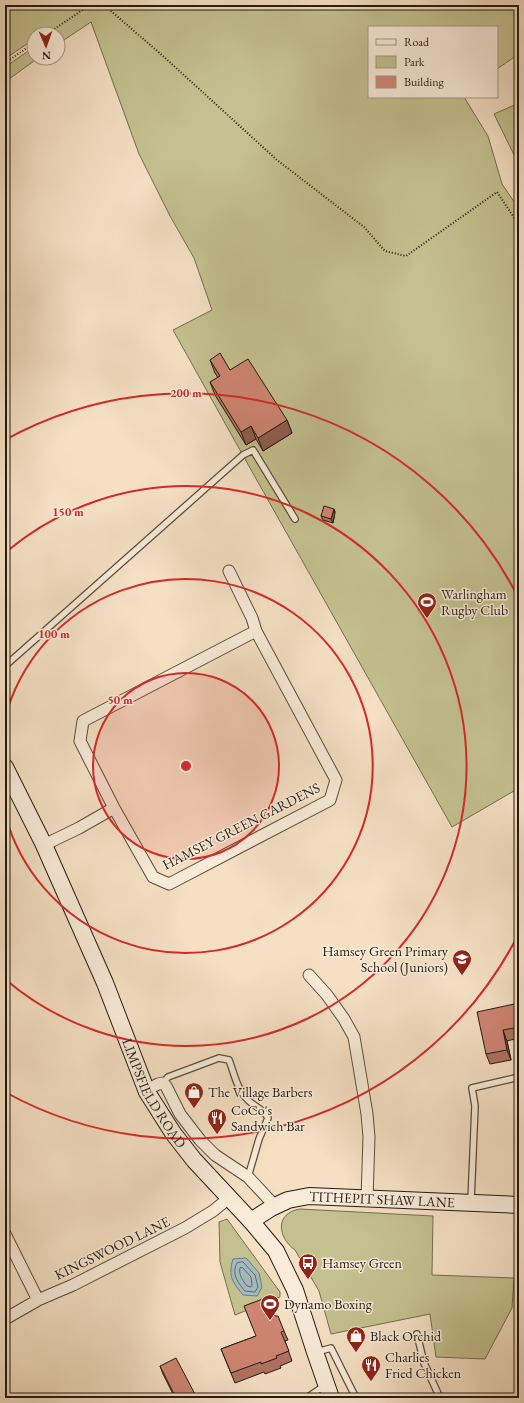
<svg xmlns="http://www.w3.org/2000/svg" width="524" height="1403" font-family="'EB Garamond',serif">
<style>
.green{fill:#c4c08f;stroke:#746d50}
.water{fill:#a2babf;stroke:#707a79}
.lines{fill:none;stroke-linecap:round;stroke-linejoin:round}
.shore{stroke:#636a68;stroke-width:1}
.lane-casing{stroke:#584c3e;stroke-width:8}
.street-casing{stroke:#584c3e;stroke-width:13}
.secondary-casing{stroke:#241a11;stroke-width:18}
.path{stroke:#241a11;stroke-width:2;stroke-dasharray:1 2;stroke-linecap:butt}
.lane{stroke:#f8ebd9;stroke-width:5.5}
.street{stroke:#f8ebd9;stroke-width:11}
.secondary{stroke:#f8ebd9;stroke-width:16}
.wall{fill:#b17262;stroke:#241a11}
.shaded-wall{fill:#905d50;stroke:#241a11}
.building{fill:#ce8572;stroke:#241a11}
.ring{fill:none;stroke:#d62828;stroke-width:2}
.labels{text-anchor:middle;stroke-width:3;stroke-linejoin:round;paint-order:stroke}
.poi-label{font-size:14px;fill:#241a11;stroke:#f8ebd9;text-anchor:start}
.street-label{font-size:14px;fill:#241a11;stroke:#f8ebd9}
.centre{fill:#d62828;stroke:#f8ebd9;stroke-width:2}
.ring-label{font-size:12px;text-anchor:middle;font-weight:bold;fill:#d62828;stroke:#f8ebd9;stroke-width:3;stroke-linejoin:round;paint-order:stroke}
</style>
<rect width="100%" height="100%" fill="#f5e0c4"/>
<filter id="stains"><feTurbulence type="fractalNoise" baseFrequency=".005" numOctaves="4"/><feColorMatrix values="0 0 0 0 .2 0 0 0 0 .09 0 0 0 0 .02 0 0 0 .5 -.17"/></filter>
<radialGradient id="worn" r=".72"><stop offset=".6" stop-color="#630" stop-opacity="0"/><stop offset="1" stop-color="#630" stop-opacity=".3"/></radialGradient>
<path class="green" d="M 5,5 L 92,5 L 94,8 L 98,5 L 519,5 L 519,54 L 497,69 L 497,27 L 369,27 L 369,97 L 464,97 L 488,136 L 502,184 L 519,209 L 519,788 L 452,827 L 250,468 L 173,330 L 212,310 L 194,258 L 170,216 L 139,154 L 91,22 L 58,44 L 58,34 L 52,34 L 51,27 L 41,34 L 34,34 L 34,39 L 5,59 Z
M 34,47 L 34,58 L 38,58 L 5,82 L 5,67 Z
M 519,103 L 519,165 L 494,114 Z
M 300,1209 L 433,1216 L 432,1275 L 514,1278 L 512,1308 L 485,1359 L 436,1357 L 430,1314 L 331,1334 L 319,1291 L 295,1250 C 277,1237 275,1213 300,1209 Z
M 227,1219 L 280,1292 L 280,1297 L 235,1315 L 220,1262 L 219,1222 Z"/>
<path class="water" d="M 246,1258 L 259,1273 L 262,1287 L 257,1296 L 243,1295 C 232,1281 228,1277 233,1259 Z"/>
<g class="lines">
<path class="shore" d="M 243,1262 L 255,1275 L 258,1287 L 255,1292 L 245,1291 C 238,1283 231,1273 237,1263 Z
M 243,1268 L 251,1277 L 252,1285 L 251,1287 L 247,1286 C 243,1281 238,1274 240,1268 Z"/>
<defs>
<path id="lane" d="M 5,666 L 243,455 L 253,450 L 295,519
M 163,1083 L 168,1077 L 219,1058 L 229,1060 C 234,1073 237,1089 247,1099 C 253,1106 264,1109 268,1118 L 259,1139 L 248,1177
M 471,1201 L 475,1106 L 472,1088 L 519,1077
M 417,1334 L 424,1363 L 440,1398
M 317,1352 L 331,1348 L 356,1398
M 308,1398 L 308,1397 L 324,1386"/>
<path id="street" d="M 229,571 L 252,618 L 256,631
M 44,845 L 79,828 L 114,808 L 80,741 L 83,721 L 256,631 L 336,780 L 330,800 L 169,884 L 153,877 L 114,808
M 309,975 L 327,995 L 344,1019 L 354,1037 L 367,1114 L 369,1137 L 367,1199
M 147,1090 L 158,1084 L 163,1083 L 166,1086 L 180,1114 L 200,1140 L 215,1155 L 248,1177 L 275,1206
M 5,1234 L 38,1300
M 5,1319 L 38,1300 L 73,1285 L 185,1228 L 213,1211 L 229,1198"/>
<g id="secondary">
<path id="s1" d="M 5,767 L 44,845 L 105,983 L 147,1092 L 173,1133 L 194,1160 L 251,1221 L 276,1251 L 295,1290 L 315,1352 L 331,1398"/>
<path id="s2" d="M 251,1221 L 271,1208 L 288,1200 L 309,1196 L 519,1205"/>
</g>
</defs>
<use href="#lane" class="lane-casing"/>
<use href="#street" class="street-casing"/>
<use href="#secondary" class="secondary-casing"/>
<path class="path" d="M 104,5 L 163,56 L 277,160 L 364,227 L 385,251 L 406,256 L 497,192 L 519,225
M 47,34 L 90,5
M 5,63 L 34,43"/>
<use href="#lane" class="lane"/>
<use href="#street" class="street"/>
<use href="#secondary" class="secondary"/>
</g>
<path class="wall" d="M 210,360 L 230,370 L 287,420 L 292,433 L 263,451 L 256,439 L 246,445 L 215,395 L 210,382 L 218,378 L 215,373 Z
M 334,509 L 335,512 L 333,523 L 323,520 L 321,516 Z
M 519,1003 L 519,1038 L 507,1041 L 511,1060 L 490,1064 L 486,1054 Z
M 275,1316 L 284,1331 L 288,1340 L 285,1341 L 292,1361 L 280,1366 L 281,1368 L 265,1374 L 264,1372 L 235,1383 L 221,1349 L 256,1336 Z
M 160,1366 L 197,1398 L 175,1398 L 163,1374 Z"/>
<path class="shaded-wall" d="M 287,420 L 292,433 L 263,451 L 258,438 Z
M 251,426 L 256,439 L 246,445 L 241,432 Z
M 334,509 L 335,512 L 333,523 L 331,519 Z
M 503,1030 L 507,1041 L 511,1060 L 507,1050 Z"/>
<path class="building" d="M 220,353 L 230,370 L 248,359 L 287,420 L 258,438 L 251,426 L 241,432 L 210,382 L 220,376 L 210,360 Z
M 324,506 L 334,509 L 331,519 L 321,516 Z
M 519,1003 L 519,1027 L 503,1030 L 507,1050 L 486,1054 L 477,1012 Z
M 268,1297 L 275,1316 L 278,1316 L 284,1331 L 281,1332 L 289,1351 L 276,1356 L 277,1358 L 261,1364 L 261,1362 L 231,1373 L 221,1349 L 256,1336 L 244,1306 Z
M 176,1358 L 197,1398 L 176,1398 L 160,1366 Z"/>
<circle cx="186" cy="766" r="93" fill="#d62828" fill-opacity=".12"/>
<g class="ring">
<circle cx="186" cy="766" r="93"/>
<path d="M5 718A187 187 0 1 1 5 814"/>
<path d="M6 552A280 280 0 1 1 6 980"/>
<path d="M518 935A373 373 0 0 1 5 1092M5 440A373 373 0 0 1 518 597"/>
</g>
<defs>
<symbol id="stadium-pin" viewBox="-11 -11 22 30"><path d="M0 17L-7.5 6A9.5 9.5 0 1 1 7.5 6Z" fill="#8f2418" stroke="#f8ebd9"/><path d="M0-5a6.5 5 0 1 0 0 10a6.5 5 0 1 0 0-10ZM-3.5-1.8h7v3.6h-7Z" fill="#fff"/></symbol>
<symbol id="school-pin" viewBox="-11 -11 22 30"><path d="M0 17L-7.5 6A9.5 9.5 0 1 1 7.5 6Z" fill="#8f2418" stroke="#f8ebd9"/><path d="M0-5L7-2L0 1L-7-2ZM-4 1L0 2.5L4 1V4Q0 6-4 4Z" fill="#fff"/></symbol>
<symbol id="shop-pin" viewBox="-11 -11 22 30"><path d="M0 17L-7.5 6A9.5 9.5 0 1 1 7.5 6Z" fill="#8f2418" stroke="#f8ebd9"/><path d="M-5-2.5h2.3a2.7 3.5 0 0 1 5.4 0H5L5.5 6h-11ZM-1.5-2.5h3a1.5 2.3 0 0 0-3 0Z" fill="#fff"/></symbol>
<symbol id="restaurant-pin" viewBox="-11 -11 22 30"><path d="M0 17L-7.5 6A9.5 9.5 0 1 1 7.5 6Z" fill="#8f2418" stroke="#f8ebd9"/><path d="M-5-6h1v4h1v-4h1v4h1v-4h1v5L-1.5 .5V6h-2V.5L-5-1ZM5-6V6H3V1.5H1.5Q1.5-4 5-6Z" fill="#fff"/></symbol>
<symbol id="bus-pin" viewBox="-11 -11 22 30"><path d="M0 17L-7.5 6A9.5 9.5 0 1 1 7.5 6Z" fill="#8f2418" stroke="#f8ebd9"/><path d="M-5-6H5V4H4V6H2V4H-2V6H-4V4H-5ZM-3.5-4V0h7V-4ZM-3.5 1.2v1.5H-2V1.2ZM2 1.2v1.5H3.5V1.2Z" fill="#fff"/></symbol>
</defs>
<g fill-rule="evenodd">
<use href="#stadium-pin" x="416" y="591" width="22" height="30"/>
<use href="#school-pin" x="451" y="948" width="22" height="30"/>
<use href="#shop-pin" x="183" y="1081" width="22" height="30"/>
<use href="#restaurant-pin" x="206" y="1107" width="22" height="30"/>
<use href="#bus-pin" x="297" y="1252" width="22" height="30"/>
<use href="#stadium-pin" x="259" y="1293" width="22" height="30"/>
<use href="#shop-pin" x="345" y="1325" width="22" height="30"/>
<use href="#restaurant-pin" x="360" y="1354" width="22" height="30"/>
</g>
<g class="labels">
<g class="poi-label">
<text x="441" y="599">Warlingham<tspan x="441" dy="16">Rugby Club</tspan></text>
<text x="448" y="956" text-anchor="end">Hamsey Green Primary<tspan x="448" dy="16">School (Juniors)</tspan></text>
<text x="208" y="1097">The Village Barbers</text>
<text x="231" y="1115">CoCo's<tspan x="231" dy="16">Sandwich Bar</tspan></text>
<text x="322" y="1268">Hamsey Green</text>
<text x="284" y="1309">Dynamo Boxing</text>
<text x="370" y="1341">Black Orchid</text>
<text x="385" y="1362">Charlies<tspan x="385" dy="16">Fried Chicken</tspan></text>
</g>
<g class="street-label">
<text transform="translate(241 826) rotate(-27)" y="5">HAMSEY GREEN GARDENS</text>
<text dy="5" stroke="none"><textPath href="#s1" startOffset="359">LIMPSFIELD ROAD</textPath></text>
<text dy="5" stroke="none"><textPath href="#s2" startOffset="137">TITHEPIT SHAW LANE</textPath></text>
<text transform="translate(112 1248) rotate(-26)" y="5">KINGSWOOD LANE</text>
</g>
</g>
<circle cx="186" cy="766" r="6" class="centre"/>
<g class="ring-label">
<text x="186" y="397">200 m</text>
<text x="68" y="516">150 m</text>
<text x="54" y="638">100 m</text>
<text x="120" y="704">50 m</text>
</g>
<rect width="524" height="1403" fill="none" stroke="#f5e0c4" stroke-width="20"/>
<rect x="6" y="6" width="512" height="1391" fill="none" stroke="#241a11" stroke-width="2"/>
<rect x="10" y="10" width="504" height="1383" fill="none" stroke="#241a11"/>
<rect x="368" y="26" width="130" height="72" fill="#f8ebd9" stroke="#a39789"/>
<rect x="376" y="39" width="20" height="6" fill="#f8ebd9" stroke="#a39789"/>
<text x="404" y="46" font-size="12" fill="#241a11">Road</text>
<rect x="376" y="56" width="20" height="12" fill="#c4c08f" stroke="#a39789"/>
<text x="404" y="66" font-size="12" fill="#241a11">Park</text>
<rect x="376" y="76" width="20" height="12" fill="#ce8572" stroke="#a39789"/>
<text x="404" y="86" font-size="12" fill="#241a11">Building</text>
<g transform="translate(46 46) rotate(178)"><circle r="19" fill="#f8ebd9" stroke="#a39789"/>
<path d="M0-3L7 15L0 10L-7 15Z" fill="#8f2418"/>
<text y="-6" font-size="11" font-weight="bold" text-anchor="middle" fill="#241a11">N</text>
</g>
<rect width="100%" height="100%" filter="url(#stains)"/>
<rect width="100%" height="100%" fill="url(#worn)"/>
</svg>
